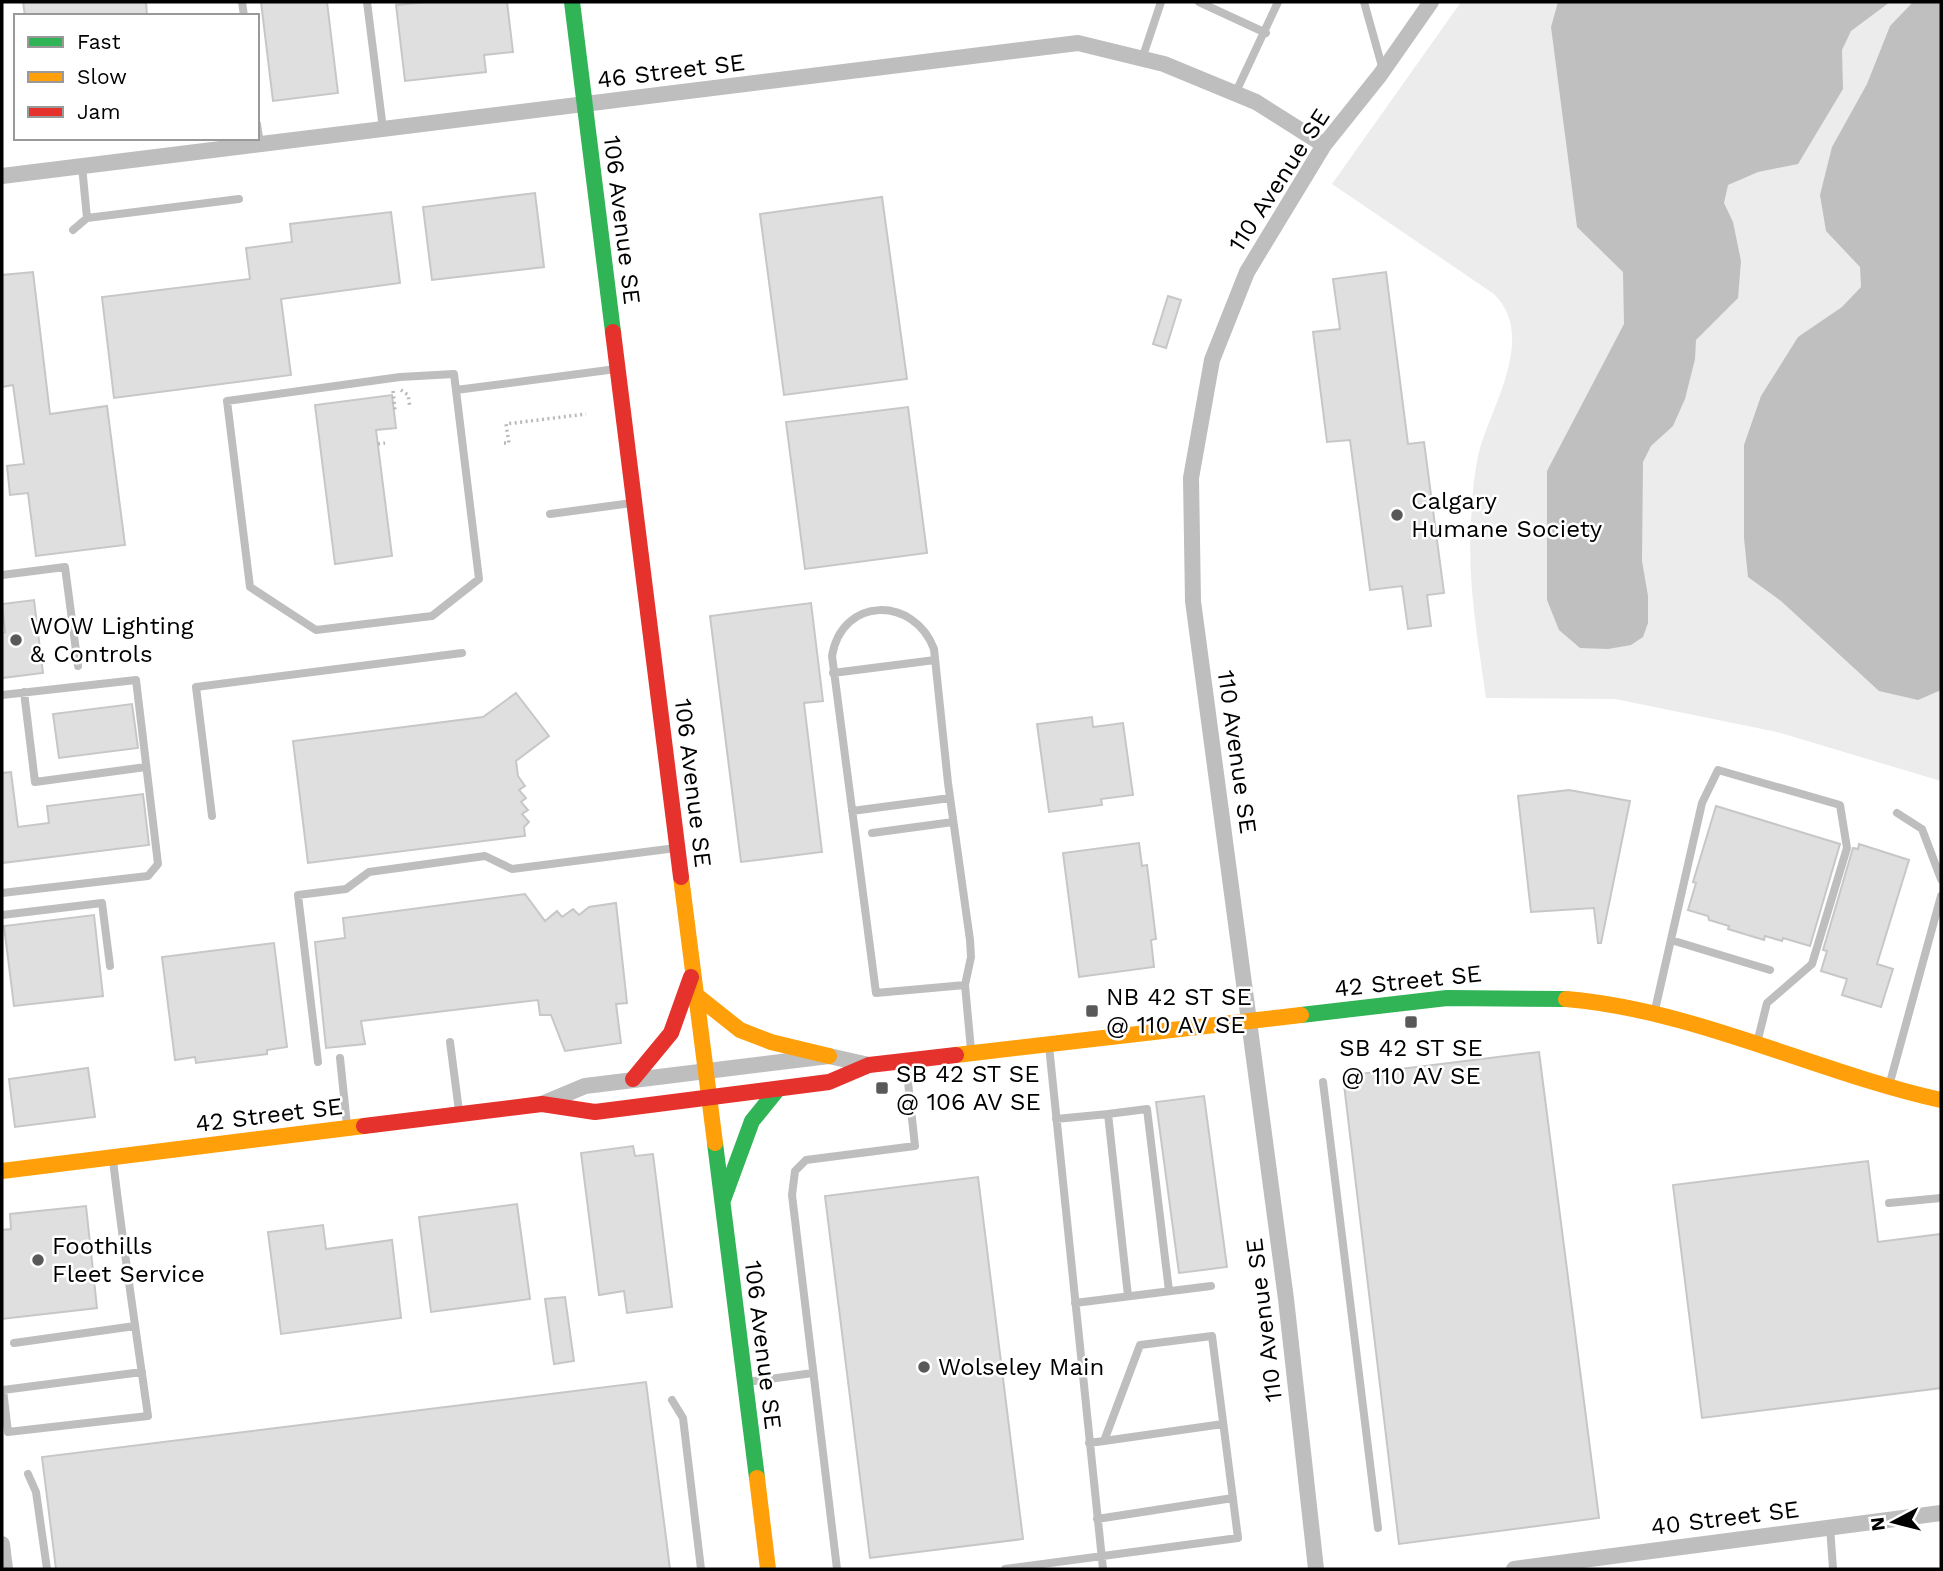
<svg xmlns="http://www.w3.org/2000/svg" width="1943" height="1571" font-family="'Work Sans',sans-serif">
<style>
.green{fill:#ececec}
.water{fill:#bfbfbf}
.building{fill:#dfdfdf;stroke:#c7c7c7;stroke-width:2}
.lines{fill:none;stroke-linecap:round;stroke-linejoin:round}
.path{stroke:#b9b9b9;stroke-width:3.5;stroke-dasharray:2 3.5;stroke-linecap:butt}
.lane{stroke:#bebebe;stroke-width:8}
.street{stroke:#bebebe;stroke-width:16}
.fast{stroke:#30b455;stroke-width:16}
.slow{stroke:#ff9f0a;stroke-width:16}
.jam{stroke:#e5322d;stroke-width:16}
.poi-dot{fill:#595959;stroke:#fff;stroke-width:2.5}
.labels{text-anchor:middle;stroke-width:5;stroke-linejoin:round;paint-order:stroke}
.street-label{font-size:24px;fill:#000;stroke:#fff}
.poi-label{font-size:24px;fill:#000;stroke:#fff;text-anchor:start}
</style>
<rect width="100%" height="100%" fill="#fff"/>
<path class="green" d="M 1461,2 L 1941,2 L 1941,781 L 1777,732 L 1615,699 L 1486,698 C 1478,640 1467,581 1471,523 C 1472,500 1474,470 1480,448 C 1494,402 1536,335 1494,294 L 1332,184 Z"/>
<path class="water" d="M 1558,2 L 1890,2 L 1851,31 L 1842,50 L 1843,89 L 1798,164 L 1758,172 L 1728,185 L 1724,203 L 1733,222 L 1741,261 L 1738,298 L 1696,340 L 1695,359 L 1685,399 L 1673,426 L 1651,446 L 1643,462 L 1642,561 L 1648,596 L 1648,623 L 1643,637 L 1631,645 L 1608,649 L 1580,648 L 1559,630 L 1547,600 L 1547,471 L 1624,324 L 1623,272 L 1577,227 L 1551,27 Z
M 1913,2 L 1941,2 L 1941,690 L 1918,700 L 1879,691 L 1781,601 L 1748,577 L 1744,538 L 1744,445 L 1761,396 L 1798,337 L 1842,307 L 1861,287 L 1860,267 L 1826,231 L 1820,195 L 1832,147 L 1867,84 L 1890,26 Z"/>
<path class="building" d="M 23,2 L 146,2 L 147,16 L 25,16 Z
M 261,2 L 327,2 L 338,93 L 273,101 Z
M 426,2 L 507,2 L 513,52 L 484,55 L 486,72 L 405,81 L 396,5 Z
M 535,193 L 544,267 L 432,280 L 423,207 Z
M 882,197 L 907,379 L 784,395 L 760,214 Z
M 391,212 L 400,283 L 281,299 L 291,375 L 114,398 L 102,297 L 250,279 L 246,248 L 292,242 L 290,224 Z
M 33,272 L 50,414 L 107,406 L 125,545 L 36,556 L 28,493 L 10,495 L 7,466 L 24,464 L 13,385 L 2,387 L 2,275 Z
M 1386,272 L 1408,444 L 1424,442 L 1444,593 L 1427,595 L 1431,626 L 1408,629 L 1402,586 L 1370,590 L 1350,440 L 1327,442 L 1313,332 L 1340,329 L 1333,279 Z
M 1168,296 L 1181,300 L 1166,348 L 1153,344 Z
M 392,395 L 396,428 L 376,430 L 392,556 L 335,564 L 315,405 Z
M 908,407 L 927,553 L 805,569 L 786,422 Z
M 34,600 L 43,673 L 2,678 L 2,633 L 5,632 L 2,604 Z
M 811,603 L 823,701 L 804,703 L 822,852 L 741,862 L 710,616 Z
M 516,693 L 549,736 L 516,761 L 518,776 L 525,786 L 519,790 L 526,798 L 521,802 L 528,810 L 522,814 L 529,822 L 524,827 L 525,836 L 308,863 L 293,741 L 483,717 Z
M 132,704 L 138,748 L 59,758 L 53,714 Z
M 1092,717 L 1093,727 L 1123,723 L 1133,795 L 1101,799 L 1102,805 L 1049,812 L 1037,724 Z
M 11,772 L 18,827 L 49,823 L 47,806 L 143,794 L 149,845 L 2,863 L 2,773 Z
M 1569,790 L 1630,801 L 1601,943 L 1598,943 L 1594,908 L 1531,912 L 1518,796 Z
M 1716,806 L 1840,844 L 1810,946 L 1783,938 L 1782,941 L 1765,936 L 1764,940 L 1728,929 L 1729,926 L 1709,920 L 1708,916 L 1688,910 L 1696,883 L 1693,882 Z
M 1139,843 L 1142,866 L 1147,865 L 1156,939 L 1151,940 L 1154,967 L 1079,977 L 1063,853 Z
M 1859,844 L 1909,860 L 1877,964 L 1893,969 L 1881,1007 L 1842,995 L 1847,979 L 1821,971 L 1827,951 L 1823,950 L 1853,848 L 1858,849 Z
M 525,894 L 545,921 L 557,911 L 562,917 L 573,909 L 579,915 L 589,907 L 616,903 L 627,1003 L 616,1004 L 621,1043 L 565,1051 L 551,1015 L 540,1015 L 538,1000 L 361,1021 L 365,1044 L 326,1048 L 315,942 L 345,938 L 343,918 Z
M 94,915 L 103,996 L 14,1006 L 4,926 Z
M 274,943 L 287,1047 L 267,1050 L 267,1054 L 196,1063 L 195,1057 L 175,1060 L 162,957 Z
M 1539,1052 L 1599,1518 L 1399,1544 L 1343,1076 Z
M 88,1068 L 95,1117 L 15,1127 L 9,1079 Z
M 1204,1096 L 1227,1267 L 1179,1273 L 1156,1102 Z
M 633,1146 L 635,1156 L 653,1154 L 672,1307 L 627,1313 L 624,1291 L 599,1295 L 581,1153 Z
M 1868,1161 L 1878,1242 L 1941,1234 L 1941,1388 L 1702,1418 L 1673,1185 Z
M 978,1177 L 1023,1539 L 870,1558 L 825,1196 Z
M 517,1204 L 530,1299 L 431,1312 L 419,1217 Z
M 86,1206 L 97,1308 L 2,1319 L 2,1230 L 11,1229 L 10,1214 Z
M 323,1225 L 326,1249 L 392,1240 L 401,1318 L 281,1334 L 268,1232 Z
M 565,1297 L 574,1361 L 554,1364 L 545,1299 Z
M 646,1382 L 670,1569 L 56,1569 L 42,1457 Z"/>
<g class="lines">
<path class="path" d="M 401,390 L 408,395 L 410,408
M 393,391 L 395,410
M 504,443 L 509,443 L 506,424 L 586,414
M 378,444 L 385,443"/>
<path class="lane" d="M 242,2 L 244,16
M 367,2 L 383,129
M 1199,2 L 1266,33
M 1364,2 L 1383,70
M 1142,59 L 1161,2
M 1235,94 L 1278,2
M 257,124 L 260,144
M 82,166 L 87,218
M 73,230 L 87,218 L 239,199
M 454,374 L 479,579 L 432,616 L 316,630 L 250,587 L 227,401 L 400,377 Z
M 456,390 L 616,369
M 550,514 L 632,503
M 2,575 L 65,567 L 78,666
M 833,673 L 935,660
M 24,692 L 35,782 L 146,767
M 2,695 L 136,680 L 158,864 L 148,876 L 2,893
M 852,811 L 950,798
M 1897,813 L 1922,829 L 1941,879
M 212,816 L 196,687 L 462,653
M 872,833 L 953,822
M 2,915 L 102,903 L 110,966
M 1671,940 L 1770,970
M 965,985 L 876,993 L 832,656 C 842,596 914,596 934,649 L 948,783 L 970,940 L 971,957 L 965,985 L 971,1050
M 1655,1010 L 1702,803 L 1718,770 L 1840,805 L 1847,848 L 1812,964 L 1767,1003 L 1757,1043
M 450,1042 L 459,1111
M 1049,1046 L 1103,1569
M 340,1058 L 347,1125
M 318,1062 L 298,895 L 346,889 L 369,872 L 485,856 L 512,869 L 676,848
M 1323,1082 L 1378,1528
M 1889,1086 L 1941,896
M 1108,1114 L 1147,1109 L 1169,1291
M 1056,1119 L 1108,1114 L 1128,1296
M 113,1160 C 123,1246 136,1331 148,1416 L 8,1432 L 3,1390 L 142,1372
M 1889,1203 L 1941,1198
M 1075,1303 L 1211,1286
M 14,1343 L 135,1326
M 747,1382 L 813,1373
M 672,1400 L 683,1418 L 701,1569
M 1104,1441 L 1223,1424
M 28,1474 L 36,1492 L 47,1569
M 1097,1519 L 1233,1498
M 1830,1527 L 1833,1569
M 837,1569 L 792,1195 L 795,1171 L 806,1160 L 915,1146 L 906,1064
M 1005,1569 L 1238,1538 L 1212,1336 L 1140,1345 L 1104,1441 L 1089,1443"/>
<path class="street" d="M 2,176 L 1078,43 L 1164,64 L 1256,102 L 1324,145
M 542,1104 L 585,1086 L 829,1056 L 869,1065
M 2,1544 L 5,1569
M 1316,1569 L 1286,1299 L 1193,601 L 1191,478 L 1212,360 L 1247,272 L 1324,145 L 1380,75 L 1431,2
M 1514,1569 L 1941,1513"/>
<path class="fast" d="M 572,2 L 613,332
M 1301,1015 L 1447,998 L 1566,999
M 715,1143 L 757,1478
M 723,1200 L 752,1121 L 778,1089"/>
<path class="slow" d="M 681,877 L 715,1143
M 696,995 L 740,1030 L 771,1042 L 829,1056
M 1566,999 C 1696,1010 1815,1072 1941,1100
M 956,1055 L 1301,1015
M 2,1171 L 364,1126
M 757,1478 L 768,1569"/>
<path class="jam" d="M 613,332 L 681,877
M 633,1079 L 671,1033 L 691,977
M 364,1126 L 542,1104 L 595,1112 L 829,1082 L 869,1065 L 956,1055"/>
</g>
<g class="poi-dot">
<circle cx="1397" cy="515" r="7"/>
<circle cx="16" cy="640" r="7"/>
<rect x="1085" y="1004" width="14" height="14" rx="3.5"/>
<rect x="1404" y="1015" width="14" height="14" rx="3.5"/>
<rect x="875" y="1081" width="14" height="14" rx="3.5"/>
<circle cx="38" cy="1260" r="7"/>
<circle cx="924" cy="1367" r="7"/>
</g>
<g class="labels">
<g class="street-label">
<text transform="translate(671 71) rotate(-7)" y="8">46 Street SE</text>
<text transform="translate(1279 180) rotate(-57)" y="8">110 Avenue SE</text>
<text transform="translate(622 220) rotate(83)" y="8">106 Avenue SE</text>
<text transform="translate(1237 752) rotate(82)" y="8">110 Avenue SE</text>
<text transform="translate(693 783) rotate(83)" y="8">106 Avenue SE</text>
<text transform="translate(1408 981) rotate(-6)" y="8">42 Street SE</text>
<text transform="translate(269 1115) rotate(-7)" y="8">42 Street SE</text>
<text transform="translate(1264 1320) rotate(-97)" y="8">110 Avenue SE</text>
<text transform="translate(763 1345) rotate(83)" y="8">106 Avenue SE</text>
<text transform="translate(1725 1518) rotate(-7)" y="8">40 Street SE</text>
</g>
<g class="poi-label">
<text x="1411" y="509">Calgary<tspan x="1411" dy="28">Humane Society</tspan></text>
<text x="30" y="634">WOW Lighting<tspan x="30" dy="28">&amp; Controls</tspan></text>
<text x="1106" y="1005">NB 42 ST SE<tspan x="1106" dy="28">@ 110 AV SE</tspan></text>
<text x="1411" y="1056" text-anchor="middle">SB 42 ST SE<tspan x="1411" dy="28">@ 110 AV SE</tspan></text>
<text x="896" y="1082">SB 42 ST SE<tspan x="896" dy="28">@ 106 AV SE</tspan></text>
<text x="52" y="1254">Foothills<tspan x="52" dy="28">Fleet Service</tspan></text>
<text x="938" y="1375">Wolseley Main</text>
</g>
</g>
<rect width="1943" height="1571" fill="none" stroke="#000000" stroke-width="7"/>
<rect x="14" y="14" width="245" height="126" fill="#ffffff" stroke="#999999" stroke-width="2"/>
<rect x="28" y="37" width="35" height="10" fill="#30b455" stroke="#999999" stroke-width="2"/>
<text x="77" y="49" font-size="21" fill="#000000">Fast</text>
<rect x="28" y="72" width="35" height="10" fill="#ff9f0a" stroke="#999999" stroke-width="2"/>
<text x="77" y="84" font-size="21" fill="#000000">Slow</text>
<rect x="28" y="107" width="35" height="10" fill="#e5322d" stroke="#999999" stroke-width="2"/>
<text x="77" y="119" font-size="21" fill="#000000">Jam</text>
<g transform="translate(1894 1522) rotate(263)" stroke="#ffffff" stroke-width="5" paint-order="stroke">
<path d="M0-5L12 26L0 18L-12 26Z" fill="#000000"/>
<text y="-10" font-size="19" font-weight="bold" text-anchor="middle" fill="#000000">N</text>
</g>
</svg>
